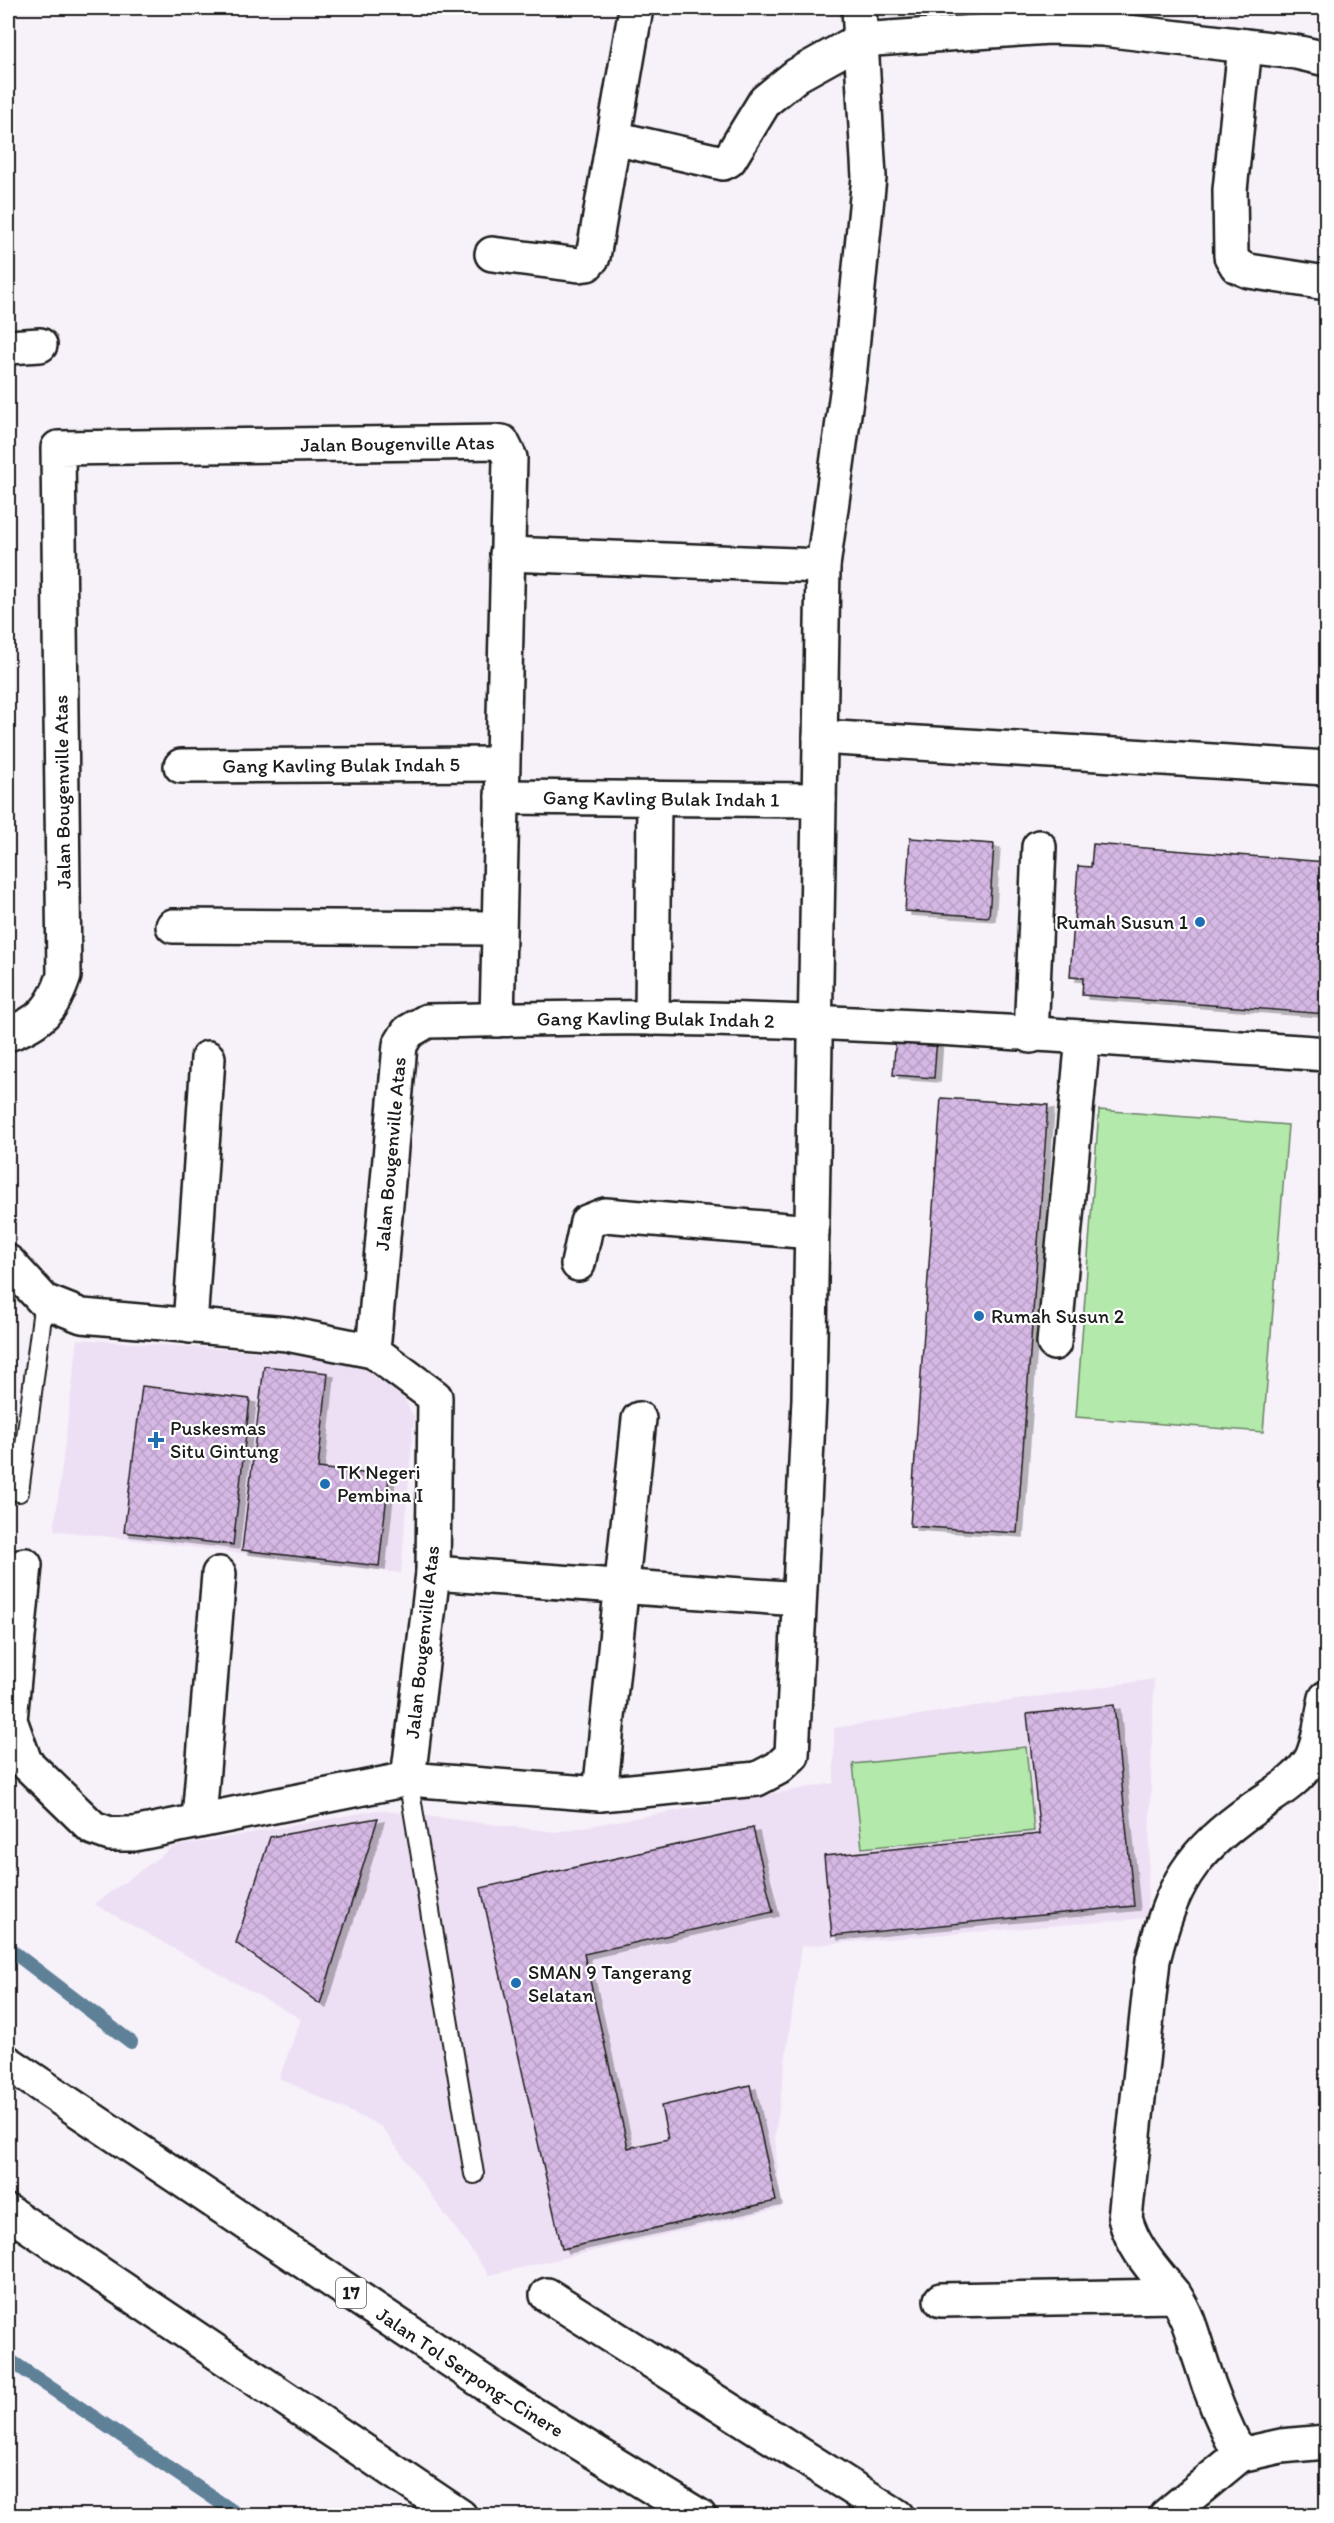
<svg xmlns="http://www.w3.org/2000/svg" width="1334" height="2523" font-family="Itim,sans-serif">
<style>
.built{fill:#ede0f4}
.grass{fill:#b3e9ab;stroke:#688264;stroke-width:1.5}
.lines{fill:none;stroke-linecap:round;stroke-linejoin:round}
.stream{stroke:#5f8198;stroke-width:14}
.building{fill:url(#building-cross-hatch);stroke:#1c1c1c;stroke-width:1.5;filter:url(#shadow)}
.service-casing{stroke:#1c1c1c;stroke-width:22}
.minor-casing{stroke:#1c1c1c;stroke-width:38}
.motorway-casing{stroke:#1c1c1c;stroke-width:38}
.service{stroke:#fff;stroke-width:18}
.minor{stroke:#fff;stroke-width:33}
.motorway{stroke:#fff;stroke-width:33}
.poi-dot{fill:#1f6fb2;stroke:#fff;stroke-width:2}
.labels{text-anchor:middle;stroke-width:4.5;stroke-linejoin:round;paint-order:stroke}
.shield{fill:#fff;stroke:#606060;stroke-width:1.5}
.shield-label{font-size:18px;font-weight:bold;fill:#1c1c1c}
.street-label{font-size:20px;fill:#1c1c1c;stroke:#fff}
.poi-label{font-size:20px;fill:#1c1c1c;stroke:#fff;text-anchor:start}
</style>
<defs>
<pattern id="building-cross-hatch" width="8" height="8" patternUnits="userSpaceOnUse" patternTransform="scale(1.5)"><rect width="8" height="8" fill="#d6b8e5"/><path d="M0 0l8 8M0 8l8-8" fill="none" stroke="#b79ec4"/></pattern>
<filter id="shadow"><feDropShadow dx="6" dy="4" stdDeviation="0" flood-color="#0004"/></filter>
</defs>
<rect width="100%" height="100%" fill="#f7f1fa"/>
<filter id="ink" filterUnits="userSpaceOnUse"><feTurbulence type="fractalNoise" baseFrequency=".0167" numOctaves="2"/><feDisplacementMap in="SourceGraphic" scale="12" xChannelSelector="R" yChannelSelector="G"/><feConvolveMatrix kernelMatrix="1 2 1 2 8 2 1 2 1" color-interpolation-filters="sRGB"/></filter>
<g filter="url(#ink)">
<path class="built" d="M 78,1339 L 353,1358 L 397,1386 L 414,1417 L 401,1573 L 54,1530 Z
M 1154,1679 L 1147,1918 L 801,1946 L 775,2137 L 781,2208 L 489,2275 L 381,2126 L 279,2078 L 301,2019 L 94,1904 L 173,1847 L 377,1810 L 555,1832 L 834,1783 L 834,1728 Z"/>
<path class="grass" d="M 1099,1110 L 1288,1125 L 1263,1432 L 1076,1417 Z
M 1026,1747 L 1034,1831 L 862,1848 L 853,1764 Z"/>
<g class="lines">
<path class="stream" d="M 8,1948 L 131,2042
M 8,2359 L 240,2516"/>
</g>
<path class="building" d="M 910,838 L 994,844 L 989,917 L 905,911 Z
M 1093,844 L 1326,862 L 1326,1014 L 1082,995 L 1083,978 L 1070,977 L 1078,866 L 1091,867 Z
M 896,1035 L 937,1037 L 934,1078 L 893,1075 Z
M 941,1098 L 1048,1105 L 1017,1533 L 910,1526 Z
M 264,1366 L 328,1373 L 318,1468 L 389,1476 L 379,1566 L 242,1550 Z
M 142,1386 L 250,1399 L 233,1545 L 124,1532 Z
M 1114,1705 L 1134,1906 L 832,1936 L 824,1856 L 1040,1834 L 1027,1714 Z
M 378,1818 L 320,2004 L 236,1943 L 270,1837 Z
M 753,1828 L 773,1912 L 584,1954 L 628,2148 L 668,2139 L 661,2106 L 750,2085 L 776,2201 L 562,2249 L 481,1888 Z"/>
<g class="lines">
<defs>
<path id="service" d="M 19,1492 L 44,1301
M 408,1779 L 474,2174"/>
<g id="minor">
<path d="M 1245,46 L 1230,190 L 1231,256 L 1237,266 L 1249,271 L 1326,283"/>
<path d="M 614,138 L 723,163 L 729,160 L 765,101 L 797,75 L 860,40 L 1049,27 L 1103,29 L 1296,52 L 1326,59"/>
<path d="M 492,254 L 579,265 L 587,264 L 593,257 L 636,8"/>
<path d="M 8,347 L 40,345"/>
<path d="M 507,554 L 823,566"/>
<path d="M 820,737 L 1326,768"/>
<path id="s1" d="M 181,766 L 501,764"/>
<path id="s2" d="M 502,797 L 819,800"/>
<path d="M 173,926 L 498,928"/>
<path d="M 652,1018 L 654,798"/>
<path id="s3" d="M 8,1034 C 41,1022 53,1009 64,976 L 58,448 L 502,442 L 510,458 L 497,1020"/>
<path d="M 1031,1036 L 1039,847"/>
<path d="M 8,1262 L 44,1301 L 82,1316 L 287,1334 L 373,1351 L 435,1397 L 433,1573 L 408,1779"/>
<path d="M 578,1264 L 587,1222 L 605,1215 L 812,1232"/>
<path d="M 190,1326 L 208,1058"/>
<path d="M 1054,1343 L 1083,1037"/>
<path id="s4" d="M 373,1351 L 400,1045 L 408,1032 L 427,1021 C 503,1020 578,1017 654,1018 C 878,1021 1103,1038 1326,1054"/>
<path d="M 25,1565 L 10,1720 L 25,1762 L 93,1828 L 110,1834 L 134,1834 L 408,1779 L 600,1794 L 757,1779 L 778,1768 L 792,1755 L 809,1399 L 823,566 L 849,378 L 869,177 L 859,8"/>
<path d="M 433,1573 L 799,1599"/>
<path d="M 600,1794 L 639,1419"/>
<path d="M 199,1819 L 219,1574"/>
<path d="M 547,2295 L 897,2516"/>
<path d="M 1175,2296 C 1155,2271 1133,2249 1125,2218 L 1153,1960 C 1172,1884 1189,1854 1254,1808 C 1275,1793 1295,1783 1310,1761 C 1319,1747 1322,1715 1326,1698"/>
<path d="M 941,2300 L 1175,2296 C 1189,2317 1193,2337 1201,2361 C 1211,2394 1224,2425 1240,2455"/>
<path d="M 1166,2516 L 1240,2455 L 1281,2446 L 1326,2442"/>
</g>
<g id="motorway">
<path id="s5" d="M 8,2063 L 510,2400 L 699,2516"/>
<path d="M 8,2212 L 460,2516"/>
</g>
</defs>
<use href="#service" class="service-casing"/>
<use href="#minor" class="minor-casing"/>
<use href="#motorway" class="motorway-casing"/>
<use href="#service" class="service"/>
<use href="#minor" class="minor"/>
<use href="#motorway" class="motorway"/>
</g>
</g>
<g class="poi-dot">
<circle cx="1200" cy="922" r="6"/>
<circle cx="979" cy="1316" r="6"/>
<path d="M153 1431h6v6h6v6h-6v6h-6v-6h-6v-6h6z"/>
<circle cx="325" cy="1484" r="6"/>
<circle cx="516" cy="1983" r="6"/>
</g>
<g class="labels">
<rect class="shield" x="336" y="2278" width="30" height="30" rx="4.5"/>
<g class="shield-label">
<text x="351" y="2299">17</text>
</g>
<g class="street-label">
<text dy="7" stroke="none"><textPath href="#s3" startOffset="952">Jalan Bougenville Atas</textPath></text>
<text dy="7" stroke="none"><textPath href="#s1" startOffset="160">Gang Kavling Bulak Indah 5</textPath></text>
<text transform="translate(62 792) rotate(-91)" y="7">Jalan Bougenville Atas</text>
<text dy="7" stroke="none"><textPath href="#s2" startOffset="159">Gang Kavling Bulak Indah 1</textPath></text>
<text dy="7" stroke="none"><textPath href="#s4" startOffset="573">Gang Kavling Bulak Indah 2</textPath></text>
<text dy="7" stroke="none"><textPath href="#s4" startOffset="198">Jalan Bougenville Atas</textPath></text>
<text transform="translate(422 1642) rotate(-84)" y="7">Jalan Bougenville Atas</text>
<text dy="7" stroke="none"><textPath href="#s5" startOffset="556">Jalan Tol Serpong–Cinere</textPath></text>
</g>
<g class="poi-label">
<text x="1188" y="929" text-anchor="end">Rumah Susun 1</text>
<text x="991" y="1323">Rumah Susun 2</text>
<text x="170" y="1435">Puskesmas<tspan x="170" dy="23">Situ Gintung</tspan></text>
<text x="337" y="1479">TK Negeri<tspan x="337" dy="23">Pembina I</tspan></text>
<text x="528" y="1979">SMAN 9 Tangerang<tspan x="528" dy="23">Selatan</tspan></text>
</g>
</g>
<rect width="1334" height="2523" fill="none" stroke="#fff" stroke-width="30"/>
<rect x="15" y="15" width="1304" height="2493" fill="none" stroke="#1c1c1c" stroke-width="2" filter="url(#ink)"/>
</svg>
